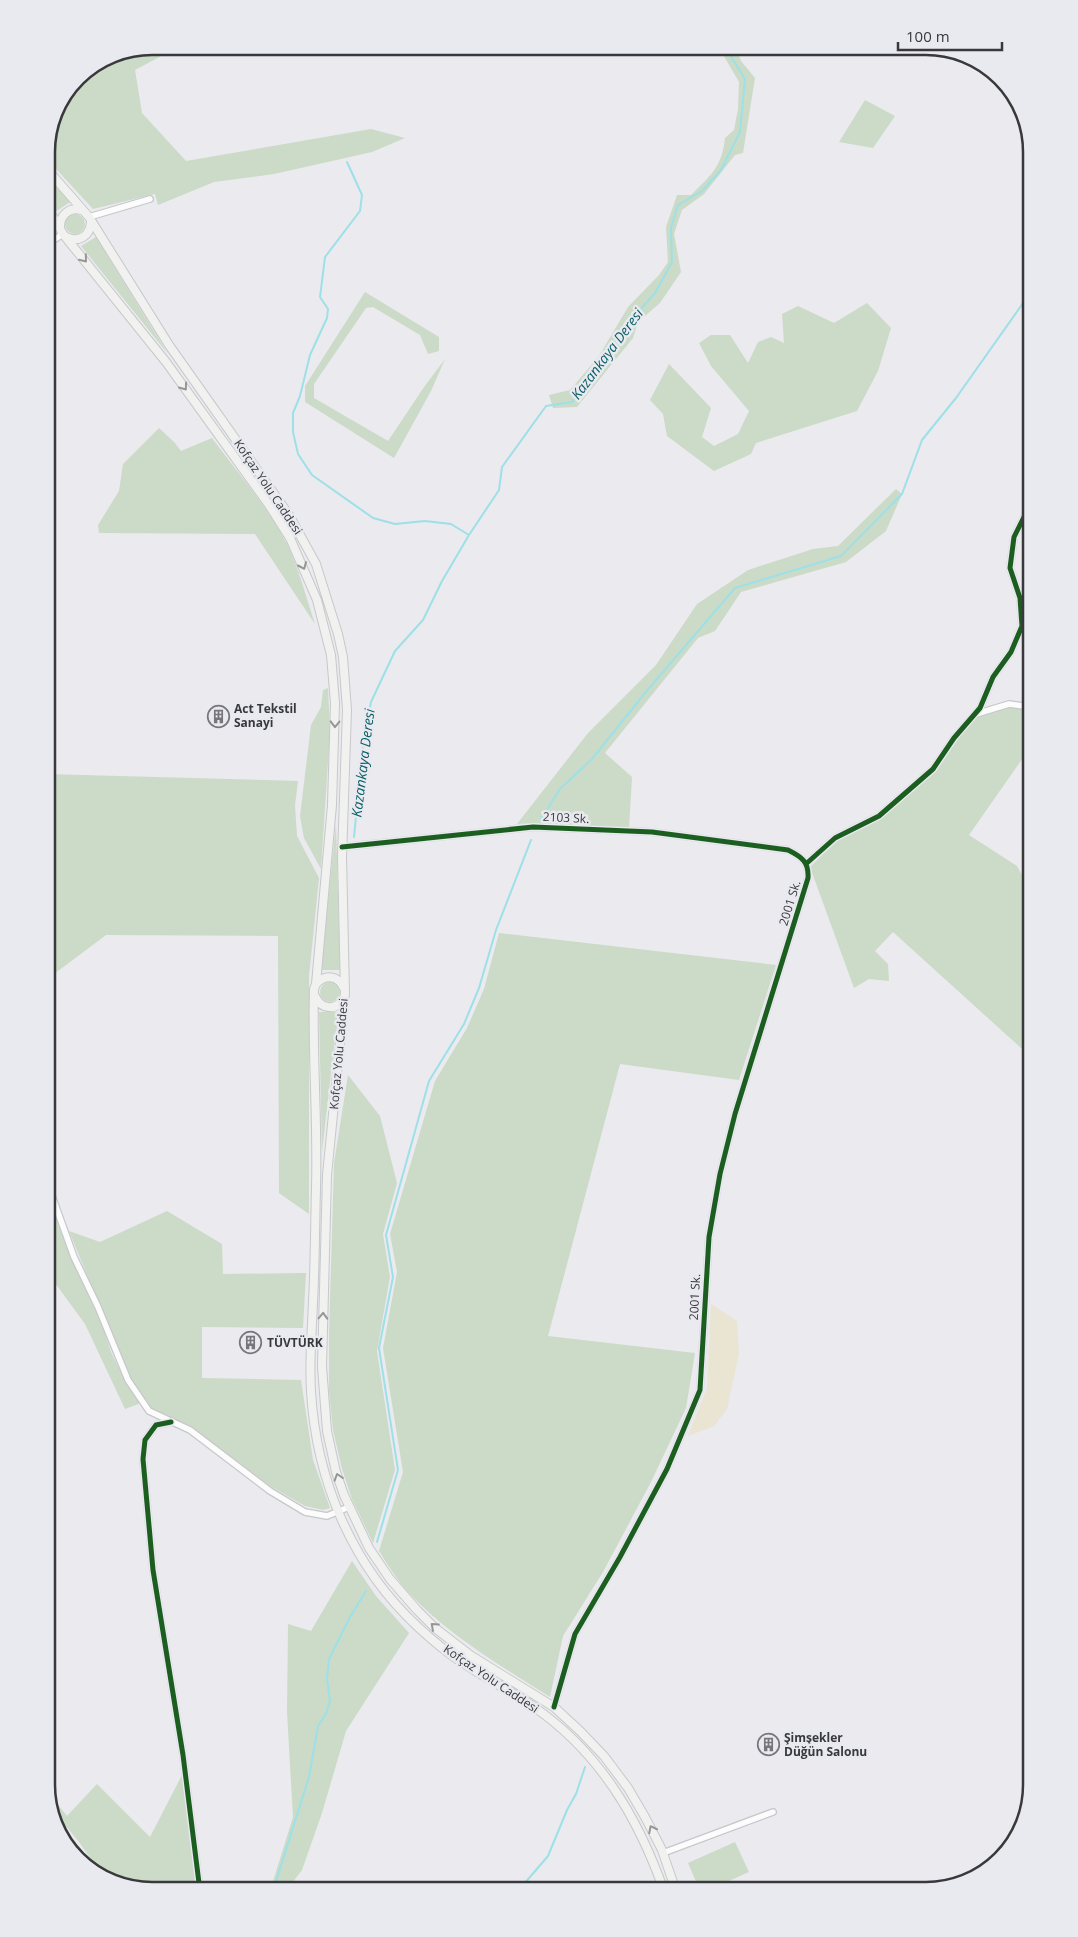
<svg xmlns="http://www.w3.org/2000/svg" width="1078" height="1937" font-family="'Open Sans',sans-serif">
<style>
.green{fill:#cbdbc7}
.sand{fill:#eae4d2}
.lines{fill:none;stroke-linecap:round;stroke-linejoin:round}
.stream{stroke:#9de0e7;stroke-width:2}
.street-casing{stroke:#c7c8cb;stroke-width:8}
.secondary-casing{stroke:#c7c8cb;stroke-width:10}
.street{stroke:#fcfcfd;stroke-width:5.5}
.secondary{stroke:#f1f2ef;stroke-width:8}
.cycleway-casing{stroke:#e9e9f0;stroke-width:8}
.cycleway{stroke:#1b5e20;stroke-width:5}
.oneway{stroke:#959696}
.labels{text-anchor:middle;stroke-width:5;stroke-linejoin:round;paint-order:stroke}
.street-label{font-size:12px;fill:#39393c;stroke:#e9e9f0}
.poi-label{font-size:12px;font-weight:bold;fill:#39393c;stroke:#e9e9f0;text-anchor:start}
.water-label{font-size:14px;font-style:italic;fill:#0b5f66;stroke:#e9e9f0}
.rim{fill:none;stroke:#39393c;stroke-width:2.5}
</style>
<rect width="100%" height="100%" fill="#eaeaef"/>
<path class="green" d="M 152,46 L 180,46 L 135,70 L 142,113 L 186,161 L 371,129 L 405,138 L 372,152 L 274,174 L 214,182 L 158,205 L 155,194 L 93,209 L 46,158 L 46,145 L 54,111 L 77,77 L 112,54 Z
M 718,46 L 736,46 L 741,61 L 755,78 L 743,153 L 735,155 L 704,194 L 682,210 L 674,234 L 681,272 L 660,303 L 638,322 L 633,338 L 577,407 L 553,408 L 549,395 L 570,390 L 599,356 L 628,307 L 659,275 L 668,262 L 666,227 L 677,195 L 691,195 C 711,175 722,167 725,138 L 734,130 L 738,109 L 739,82 Z
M 865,100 L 895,116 L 873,148 L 839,142 Z
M 46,174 L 70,202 L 55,212 L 46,197 Z
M65 224a10 10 0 1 1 20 0a10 10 0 1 1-20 0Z
M 96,237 L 168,354 L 81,246 Z
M 365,292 L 439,337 L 439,351 L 428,354 L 420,335 L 373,307 L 366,308 L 314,384 L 314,398 L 388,441 L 424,387 L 445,359 L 431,391 L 394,458 L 305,402 L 305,386 Z
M 867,303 L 891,328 L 878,371 L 857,411 L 756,443 L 751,454 L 714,471 L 667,436 L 663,414 L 650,400 L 669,364 L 711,408 L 702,437 L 714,446 L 738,434 L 749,411 L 711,366 L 699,343 L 711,335 L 730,335 L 748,363 L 758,342 L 771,337 L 784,343 L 782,314 L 798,306 L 834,323 Z
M 159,428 L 175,443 L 181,451 L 212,438 C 237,472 267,506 287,544 C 299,569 306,597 315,624 L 255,534 L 99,533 L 98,525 L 119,491 L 123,464 Z
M 896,489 L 902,494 L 886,531 L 846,562 L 741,592 L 715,631 L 698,638 L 605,753 L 632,777 L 629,828 L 533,823 L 517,824 L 588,733 L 656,665 L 697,604 L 748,570 L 813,549 L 838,546 Z
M 328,688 L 330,731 L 321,869 L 304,838 L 300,816 L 311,725 L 321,707 L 323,690 Z
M 1009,707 L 1032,710 L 1032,745 L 969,835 L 1017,866 L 1032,893 L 1032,1058 L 893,932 L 875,951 L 888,964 L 889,981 L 869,979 L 854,988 L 810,867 L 838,840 L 881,818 L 936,771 L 957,738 L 977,716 Z
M 46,774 L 298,781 L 295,805 L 297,836 L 319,878 L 309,976 L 309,1214 L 279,1193 L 278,936 L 106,935 L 46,980 Z
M 336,824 L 340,970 L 321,970 Z
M 499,933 L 776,965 L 739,1080 L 620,1064 L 548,1336 L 695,1353 L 686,1408 L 651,1482 L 603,1572 L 563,1636 L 550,1697 C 500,1665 449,1636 408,1592 C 397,1580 388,1565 379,1551 L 403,1472 L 383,1348 L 397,1272 L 390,1234 L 435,1081 L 467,1028 L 484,989 Z
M320 992a10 10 0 1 1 20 0a10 10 0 1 1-20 0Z
M 319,1012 L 338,1012 L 322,1152 Z
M 348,1075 L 380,1116 L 397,1183 L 383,1234 L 390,1277 L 377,1351 L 395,1470 L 373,1543 L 352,1499 L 342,1469 L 333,1430 L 329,1390 L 329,1335 L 334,1163 Z
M 46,1191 L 71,1258 L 97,1309 L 111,1352 L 125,1381 L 141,1403 L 125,1409 L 85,1324 L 50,1276 L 46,1265 L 46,1256 L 51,1247 L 46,1240 Z
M 167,1211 L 222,1244 L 223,1274 L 306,1273 L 303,1328 L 202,1327 L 202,1378 L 301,1380 L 313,1460 L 330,1508 L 323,1510 L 305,1506 L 270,1486 L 193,1429 L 150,1409 L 130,1380 L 69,1231 L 100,1242 Z
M 352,1561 L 376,1596 L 409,1633 L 346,1731 L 322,1813 L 302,1870 L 286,1891 L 270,1891 L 293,1817 L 287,1712 L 288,1624 L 311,1631 Z
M 182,1775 L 197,1891 L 145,1891 L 103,1876 L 79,1842 L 57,1815 L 52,1812 L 47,1791 L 67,1816 L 97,1784 L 150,1837 Z
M 735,1842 L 749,1872 L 706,1891 L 700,1891 L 688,1863 Z"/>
<path class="sand" d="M 711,1304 L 737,1321 L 739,1353 L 727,1409 L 714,1426 L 688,1436 L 707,1388 Z"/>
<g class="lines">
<path class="stream" d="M 347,162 L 362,195 L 360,211 L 325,257 L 320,297 L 328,309 L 327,318 L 310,355 L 300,396 L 293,413 L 293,432 L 298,454 L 312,475 L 373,518 L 395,524 L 425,521 L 451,524 L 469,535
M 541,819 L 560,789 L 592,759 L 645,693 L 735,588 L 841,556 L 902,494 L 922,440 L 956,398 L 1021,306 L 1032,288
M 354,837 L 363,746 L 371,702 L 395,651 L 423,620 L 442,581 L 469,535 L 499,490 L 502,467 L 546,406 L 572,402 L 604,360 L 623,329 L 655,293 L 672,262 L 671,228 L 678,205 L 702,191 L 721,170 L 740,132 L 745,79 L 727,50 L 727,46
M 377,1542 L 398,1470 L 379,1348 L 393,1277 L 386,1235 L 429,1081 L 464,1024 L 479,988 L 496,930 L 531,840
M 273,1891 L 309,1777 L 318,1726 L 326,1714 L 330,1701 L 327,1679 L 329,1659 L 350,1617 L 366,1591
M 518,1891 L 548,1856 L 567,1810 L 576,1794 L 585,1767"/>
<defs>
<path id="street" d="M 89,217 L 150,199
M 46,245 L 63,234
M 976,714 L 1009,704 L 1032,707
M 342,847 L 533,827 L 652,832 L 788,850 C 802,857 809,862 808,878 L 735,1114 L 720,1174 L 709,1237 L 700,1390 L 667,1469 L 620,1557 L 575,1634 L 554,1707
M 807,863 L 835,838 L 879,816 L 933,769 L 954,738 L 980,708 L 993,677 L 1011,652 L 1022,626 L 1020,598 L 1010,568 L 1014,537 L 1032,501
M 46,1179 L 74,1257 L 98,1307 L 128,1380 L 149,1411 L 190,1430 L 270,1491 L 305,1512 L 327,1516 L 349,1507
M 171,1422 L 156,1425 L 145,1440 L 143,1459 L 153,1570 L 183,1755 L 200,1891
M 663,1853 L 773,1812"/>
<path id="secondary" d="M 46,168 L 89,217 L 169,345 L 289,515 L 316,564 L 338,634 L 343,657 L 347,710 L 342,857 L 345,993 L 327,1175 L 322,1367 L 327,1431 L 336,1472 L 344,1495 L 369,1548 L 390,1579 L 417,1610 L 435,1628 L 470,1655 L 554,1707 L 580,1731 L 604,1756 L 628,1788 L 645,1817 L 662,1850 L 676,1891
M 46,205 L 63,234 L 166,362 L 269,505 L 290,538 L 317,600 L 331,655 L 335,703 L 332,805 L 316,984 L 314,989 C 312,1055 318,1121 316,1187 C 315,1226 315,1264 313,1302 C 312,1331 309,1361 311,1391 C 316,1480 352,1566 418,1627 C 432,1640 447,1653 463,1663 C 486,1679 511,1691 534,1707 C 599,1752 638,1817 664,1891
M 60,227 C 60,215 69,207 81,210
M 66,237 C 79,243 90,236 91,222
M 316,984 C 325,974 338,975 344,988
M 315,996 C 321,1010 337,1011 344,998"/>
</defs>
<use href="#street" class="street-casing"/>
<use href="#secondary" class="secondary-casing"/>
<use href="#street" class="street"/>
<use href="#secondary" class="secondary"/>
<defs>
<path id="cycleway" d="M 342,847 L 533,827 L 652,832 L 788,850 C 802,857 809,862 808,878 L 735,1114 L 720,1174 L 709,1237 L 700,1390 L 667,1469 L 620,1557 L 575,1634 L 554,1707
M 807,863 L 835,838 L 879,816 L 933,769 L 954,738 L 980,708 L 993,677 L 1011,652 L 1022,626 L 1020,598 L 1010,568 L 1014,537 L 1032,501
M 171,1422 L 156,1425 L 145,1440 L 143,1459 L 153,1570 L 183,1755 L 200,1891"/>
</defs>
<use href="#cycleway" class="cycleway-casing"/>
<use href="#cycleway" class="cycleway"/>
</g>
<defs><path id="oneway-chevron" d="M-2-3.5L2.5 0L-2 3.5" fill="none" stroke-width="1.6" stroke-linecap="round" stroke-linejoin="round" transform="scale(1.25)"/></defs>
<g class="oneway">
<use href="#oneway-chevron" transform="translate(84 259) rotate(51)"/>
<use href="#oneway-chevron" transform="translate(184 387) rotate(54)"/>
<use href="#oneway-chevron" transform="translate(303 566) rotate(66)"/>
<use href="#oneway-chevron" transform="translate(335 724) rotate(91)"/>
<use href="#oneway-chevron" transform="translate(323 1316) rotate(-88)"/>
<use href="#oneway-chevron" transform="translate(338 1477) rotate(-108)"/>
<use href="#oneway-chevron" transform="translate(434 1626) rotate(-138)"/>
<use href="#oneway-chevron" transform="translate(652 1829) rotate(-117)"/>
</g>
<defs>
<symbol id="building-ring" viewBox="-11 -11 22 22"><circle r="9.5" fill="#e9e9f0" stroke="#77777b" stroke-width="1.5"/><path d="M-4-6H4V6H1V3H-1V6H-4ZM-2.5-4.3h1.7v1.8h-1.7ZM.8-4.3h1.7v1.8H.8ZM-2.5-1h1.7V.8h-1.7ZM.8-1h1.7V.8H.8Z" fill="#77777b"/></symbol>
</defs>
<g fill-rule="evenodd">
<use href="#building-ring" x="206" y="704" width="25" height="25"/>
<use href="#building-ring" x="238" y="1330" width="25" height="25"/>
<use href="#building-ring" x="756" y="1732" width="25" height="25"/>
</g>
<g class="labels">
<g class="street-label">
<text transform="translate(268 487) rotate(56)" y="4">Kofçaz Yolu Caddesi</text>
<text transform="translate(566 818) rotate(3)" y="4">2103 Sk.</text>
<text transform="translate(790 903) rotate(-73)" y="4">2001 Sk.</text>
<text transform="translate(339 1054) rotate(-85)" y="4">Kofçaz Yolu Caddesi</text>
<text transform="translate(695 1297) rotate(-87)" y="4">2001 Sk.</text>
<text transform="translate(491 1679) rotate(34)" y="4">Kofçaz Yolu Caddesi</text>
</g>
<g class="poi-label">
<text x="234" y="713">Act Tekstil<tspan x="234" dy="14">Sanayi</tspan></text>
<text x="267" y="1347">TÜVTÜRK</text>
<text x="784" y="1742">Şimşekler<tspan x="784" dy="14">Düğün Salonu</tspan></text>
</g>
<g class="water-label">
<text transform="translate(607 354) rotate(-53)" y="5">Kazankaya Deresi</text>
<text transform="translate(363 763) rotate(-83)" y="5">Kazankaya Deresi</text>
</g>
</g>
<path d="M0 0H1078V1937H0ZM152 55H926A97 97 0 0 1 1023 152V1785A97 97 0 0 1 926 1882H152A97 97 0 0 1 55 1785V152A97 97 0 0 1 152 55Z" fill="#e9e9f0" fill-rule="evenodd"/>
<path class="rim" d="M152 55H926A97 97 0 0 1 1023 152V1785A97 97 0 0 1 926 1882H152A97 97 0 0 1 55 1785V152A97 97 0 0 1 152 55Z"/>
<path d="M898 42v8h104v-8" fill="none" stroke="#39393c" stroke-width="2.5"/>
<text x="906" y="42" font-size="15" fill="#39393c" stroke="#e9e9f0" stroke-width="4" paint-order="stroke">100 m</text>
</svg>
